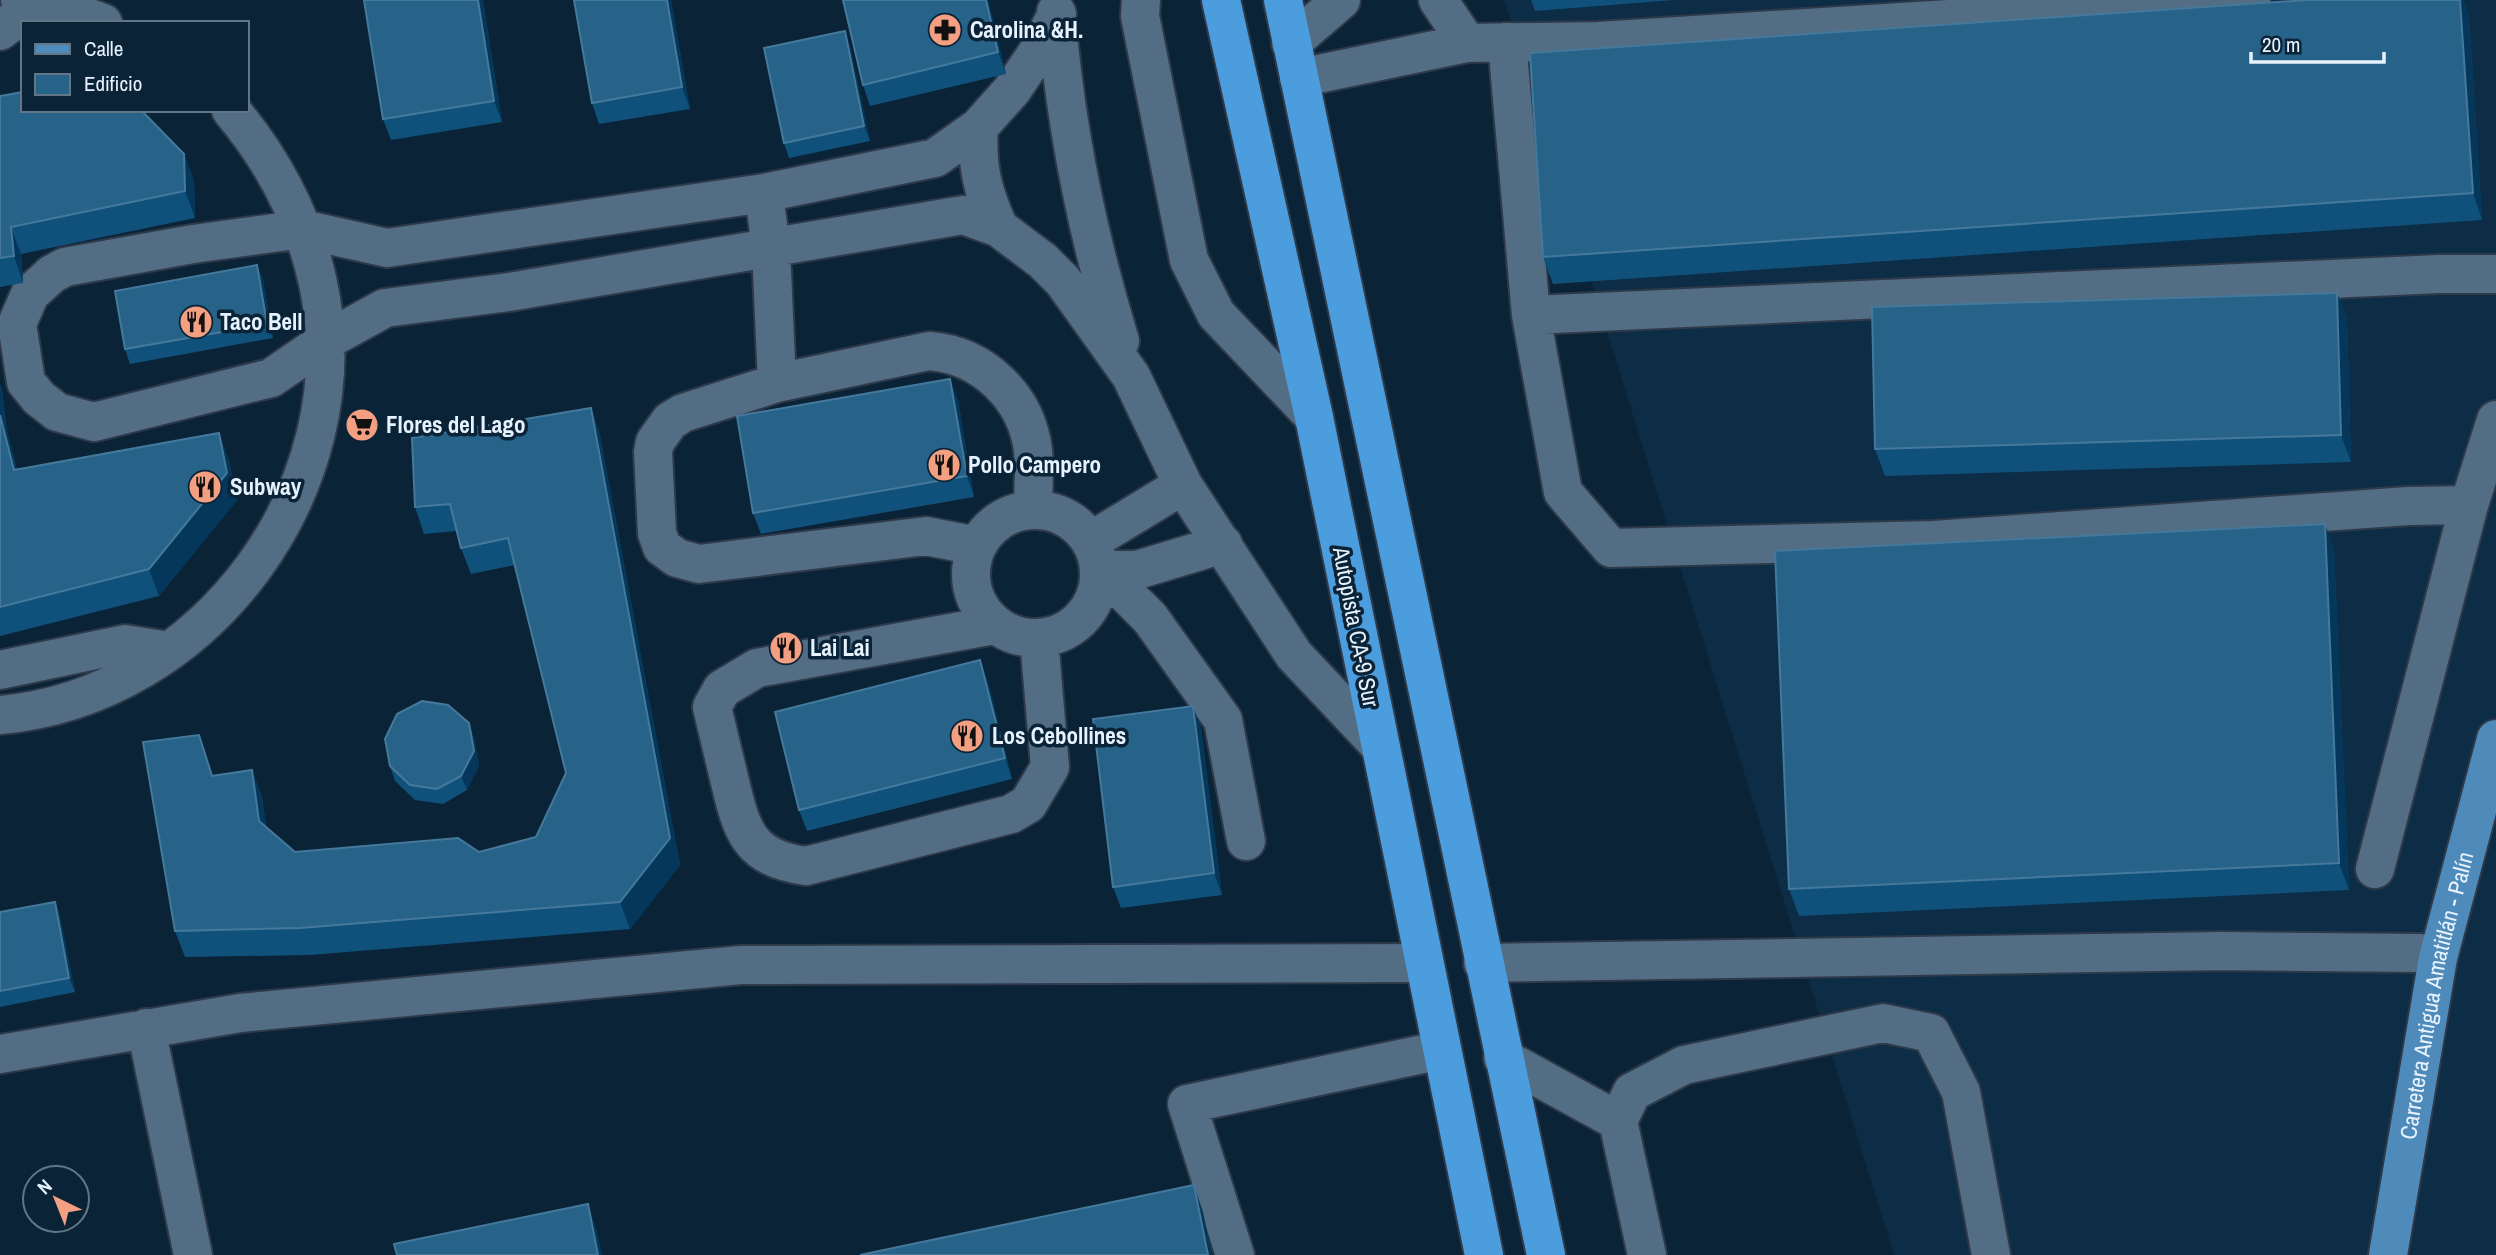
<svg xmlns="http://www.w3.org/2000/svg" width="2496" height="1255" font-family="'Archivo Narrow',sans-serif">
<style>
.built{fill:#0c2d45}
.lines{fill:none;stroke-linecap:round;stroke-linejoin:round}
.minor-casing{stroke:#2e3a4a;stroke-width:42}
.major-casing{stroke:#2e3a4a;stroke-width:42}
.highway-casing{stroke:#2e3a4a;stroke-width:42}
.minor{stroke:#536d84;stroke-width:38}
.major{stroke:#4e8aba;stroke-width:38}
.highway{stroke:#4b9dde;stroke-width:38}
.wall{fill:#10517b}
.shaded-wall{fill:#04375a}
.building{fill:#276289;stroke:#45799b;stroke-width:2}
.labels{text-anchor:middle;stroke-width:7;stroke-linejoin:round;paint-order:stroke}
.poi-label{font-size:23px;font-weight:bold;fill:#e6f2fd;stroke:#0a2337;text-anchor:start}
.street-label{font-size:23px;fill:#e6f2fd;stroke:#0a2337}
</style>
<rect width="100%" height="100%" fill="#0a2337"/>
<path class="built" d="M 1504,0 L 2496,0 L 2496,1255 L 1894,1255 Z"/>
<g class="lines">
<defs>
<path id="minor" d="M 20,0 L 58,6 L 103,23
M 1141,0 L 1140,16 L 1189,260 L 1216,314 L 1314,417
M 1438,0 L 1467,43
M 1056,12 C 1065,124 1087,234 1120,341
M 1057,14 L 1037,53 L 1012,90 L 979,127 L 935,158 L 764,193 L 387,248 L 303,229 L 193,244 L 65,267 L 52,274 L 30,294 L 17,324 L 26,382 L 39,398 L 57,412 L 94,422 L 271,378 L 325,341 L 385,308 L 509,292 L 963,215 L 999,228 L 1043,261 L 1063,281 L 1131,376 L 1183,485 L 1294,655 L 1380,746
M 0,31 L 36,3
M 1507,42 L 1531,315 L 1563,492 L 1611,548 L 1934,540 L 2408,506 L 2469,505 L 2496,420
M 1291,43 L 1341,0
M 1299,78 L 1467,43 L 1598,41 L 2251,0
M 979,127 C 976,166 983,193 999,228
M 764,193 L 771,249 L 777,383 L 929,351 C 982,355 1026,396 1033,450 C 1035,469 1033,490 1033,510
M 1531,315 L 2439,274 L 2496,274
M 777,383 L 683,413 L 670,421 L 655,442 L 653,452 L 657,533 L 662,547 L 677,558 L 699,564 L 926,536 L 977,546
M971 574a64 64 0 1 1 128 0a64 64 0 1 1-128 0Z
M 1091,541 L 1183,485
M 1100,570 L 1137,570 L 1223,544
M 1100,582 L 1124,592 L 1150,618 L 1223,720 L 1246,841
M 994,625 L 757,668 L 722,689 L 712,707 C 718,732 724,757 730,782 C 742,832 749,858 806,866 L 1011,814 L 1028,804 L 1050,767 L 1039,639
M 0,670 L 125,644 L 169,651
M 0,715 C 206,697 362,486 318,283 C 304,219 273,160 231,110
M 2375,869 L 2469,505
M 1483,963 L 2221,951 L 2420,953 L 2438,958
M 146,1028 L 193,1255
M 0,1054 L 240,1013 L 741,965 L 1424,963
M 1503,1058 L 1618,1121 L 1647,1255
M 1618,1121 L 1632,1092 L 1684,1065 L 1883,1023 L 1931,1033 L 1961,1092 L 1991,1255
M 1235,1255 L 1187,1104 L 1442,1050"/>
<g id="major">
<path id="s1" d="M 2388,1255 L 2438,958 L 2496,739"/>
</g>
<path id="highway" d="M 1221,0 L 1314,417 L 1484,1255
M 1283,0 L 1546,1255"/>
</defs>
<use href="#minor" class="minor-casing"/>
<use href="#major" class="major-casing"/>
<use href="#highway" class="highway-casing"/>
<use href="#minor" class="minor"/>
<use href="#major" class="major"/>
<use href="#highway" class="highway"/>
</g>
<path class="wall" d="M 483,0 L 502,122 L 391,140 L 383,119 Z
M 671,0 L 690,109 L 599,124 L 592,103 Z
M 988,0 L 1006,74 L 870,106 L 863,85 Z
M 1531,0 L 1674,0 L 1535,11 Z
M 2307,0 L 2463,0 L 2469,16 L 2482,220 L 1553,284 L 1543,257 Z
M 850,46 L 870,141 L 789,158 L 784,143 Z
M 0,96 L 184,154 L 194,181 L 195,218 L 21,254 L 23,283 L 0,287 Z
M 257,265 L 263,280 L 273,338 L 130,364 L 125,349 Z
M 2337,293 L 2347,320 L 2351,462 L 1885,476 L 1875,449 Z
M 0,384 L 2,389 L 7,431 L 17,469 L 229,460 L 237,500 L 159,596 L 0,636 Z
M 958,400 L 974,497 L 761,534 L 753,513 Z
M 591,408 L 600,435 L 680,865 L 630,929 L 310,955 L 185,957 L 175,931 L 213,775 L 252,770 L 262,797 L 266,827 L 295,852 L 479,852 L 536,837 L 566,773 L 515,565 L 471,574 L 461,548 L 457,531 L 424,534 L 415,507 Z
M 2334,551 L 2349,890 L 1799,916 L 1789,889 Z
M 988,682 L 1012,779 L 807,831 L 799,810 Z
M 469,723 L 474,738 L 479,766 L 467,790 L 443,804 L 415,800 L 395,781 L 390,766 Z
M 1201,728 L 1222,895 L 1121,908 L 1113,887 Z
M 55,902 L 60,917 L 75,992 L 0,1007 L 0,912 Z"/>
<path class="shaded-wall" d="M 478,0 L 483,0 L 502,122 L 494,101 Z
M 667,0 L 671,0 L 690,109 L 682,87 Z
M 986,0 L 988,0 L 1006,74 L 998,52 Z
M 2460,0 L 2463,0 L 2469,16 L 2482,220 L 2473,193 Z
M 845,31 L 850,46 L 870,141 L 864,126 Z
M 184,154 L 194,181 L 195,218 L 185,191 Z
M 11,227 L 21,254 L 23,283 L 14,256 Z
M 257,265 L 263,280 L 273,338 L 267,324 Z
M 2337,293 L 2347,320 L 2351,462 L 2341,435 Z
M 950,379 L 958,400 L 974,497 L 967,476 Z
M 0,384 L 2,389 L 7,431 L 24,497 L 14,470 L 0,415 Z
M 591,408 L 600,435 L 680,865 L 630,929 L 620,902 Z
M 219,433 L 229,460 L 237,500 L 159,596 L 149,569 Z
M 2325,524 L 2334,551 L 2349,890 L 2339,863 Z
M 980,660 L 988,682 L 1012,779 L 1005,758 Z
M 1193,706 L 1201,728 L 1222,895 L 1214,873 Z
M 469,723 L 474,738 L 479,766 L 467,790 L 461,776 Z
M 252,770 L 262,797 L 269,848 L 259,821 Z
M 55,902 L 60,917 L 75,992 L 69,978 Z
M 1194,1185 L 1203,1212 L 1212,1255 L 1208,1255 Z
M 588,1204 L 597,1231 L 602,1255 L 598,1255 Z"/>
<path class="building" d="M 364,0 L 478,0 L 494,101 L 383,119 Z
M 574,0 L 667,0 L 682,87 L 592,103 Z
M 843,0 L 986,0 L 998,52 L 863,85 Z
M 2307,0 L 2460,0 L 2473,193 L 1543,257 L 1530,53 Z
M 845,31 L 864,126 L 784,143 L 764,48 Z
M 23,92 L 23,110 L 141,110 L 184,154 L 185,191 L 11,227 L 14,256 L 0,258 L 0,96 Z
M 257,265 L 267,324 L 125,349 L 115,291 Z
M 2337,293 L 2341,435 L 1875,449 L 1872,307 Z
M 950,379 L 967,476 L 753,513 L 737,416 Z
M 591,408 L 670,838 L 620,902 L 300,928 L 175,931 L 143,742 L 199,735 L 212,776 L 252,770 L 259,821 L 295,852 L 458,838 L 479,852 L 536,837 L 566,773 L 508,538 L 461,548 L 450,504 L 415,507 L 412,438 Z
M 0,415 L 14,470 L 219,433 L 227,473 L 149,569 L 0,607 Z
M 2325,524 L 2339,863 L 1789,889 L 1775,551 Z
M 980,660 L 1005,758 L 799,810 L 775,712 Z
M 422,701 L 448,705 L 469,723 L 474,751 L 461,776 L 437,789 L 410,785 L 390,766 L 385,739 L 397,714 Z
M 1193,706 L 1214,873 L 1113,887 L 1093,719 Z
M 55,902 L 69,978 L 0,991 L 0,912 Z
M 1194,1185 L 1208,1255 L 860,1255 Z
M 588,1204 L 598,1255 L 397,1255 L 394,1244 Z"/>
<defs>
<symbol id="pharmacy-disc" viewBox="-11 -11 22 22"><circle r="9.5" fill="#f39f82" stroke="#0a2337"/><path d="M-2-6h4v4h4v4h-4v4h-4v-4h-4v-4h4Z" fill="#111"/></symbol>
<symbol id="restaurant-disc" viewBox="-11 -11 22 22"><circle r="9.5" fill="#f39f82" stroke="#0a2337"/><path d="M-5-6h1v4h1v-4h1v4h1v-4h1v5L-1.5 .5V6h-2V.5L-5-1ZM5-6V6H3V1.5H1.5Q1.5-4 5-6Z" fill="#111"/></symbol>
<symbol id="supermarket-disc" viewBox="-11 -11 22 22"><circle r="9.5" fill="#f39f82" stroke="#0a2337"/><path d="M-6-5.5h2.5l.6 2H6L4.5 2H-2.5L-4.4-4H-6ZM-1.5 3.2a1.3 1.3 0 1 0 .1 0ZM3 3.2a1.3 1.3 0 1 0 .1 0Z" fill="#111"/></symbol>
</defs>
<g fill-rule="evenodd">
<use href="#pharmacy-disc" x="926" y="11" width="38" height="38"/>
<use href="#restaurant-disc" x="177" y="303" width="38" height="38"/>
<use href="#supermarket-disc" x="343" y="406" width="38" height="38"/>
<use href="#restaurant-disc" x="925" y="446" width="38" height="38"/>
<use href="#restaurant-disc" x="186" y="468" width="38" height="38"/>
<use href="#restaurant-disc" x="767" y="629" width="38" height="38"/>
<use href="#restaurant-disc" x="948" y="717" width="38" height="38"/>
</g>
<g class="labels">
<g class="poi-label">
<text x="970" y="38">Carolina &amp;H.</text>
<text x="220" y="330">Taco Bell</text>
<text x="386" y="433">Flores del Lago</text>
<text x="968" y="473">Pollo Campero</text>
<text x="230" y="495">Subway</text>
<text x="810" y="656">Lai Lai</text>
<text x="992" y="744">Los Cebollines</text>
</g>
<g class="street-label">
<text transform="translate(1356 627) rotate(79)" y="8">Autopista CA-9 Sur</text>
<text dy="8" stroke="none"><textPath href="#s1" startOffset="264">Carretera Antigua Amatitlán - Palín</textPath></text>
</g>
</g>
<rect x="21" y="21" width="228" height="91" fill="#0a2337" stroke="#627686" stroke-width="2"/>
<rect x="35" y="44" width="35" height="10" fill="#4e8aba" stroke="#627686" stroke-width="2"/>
<text x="84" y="56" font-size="21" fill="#e6f2fd">Calle</text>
<rect x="35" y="74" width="35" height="21" fill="#276289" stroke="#627686" stroke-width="2"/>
<text x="84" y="91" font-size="21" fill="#e6f2fd">Edificio</text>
<g transform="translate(56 1199) rotate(317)"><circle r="33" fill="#0a2337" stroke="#627686" stroke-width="2"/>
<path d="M0-5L12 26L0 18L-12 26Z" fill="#f39f82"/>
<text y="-10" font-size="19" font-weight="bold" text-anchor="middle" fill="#e6f2fd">N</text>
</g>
<path d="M2251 52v10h133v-10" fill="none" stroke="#e6f2fd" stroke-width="3.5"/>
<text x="2262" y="52" font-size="21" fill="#e6f2fd" stroke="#0a2337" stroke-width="5" paint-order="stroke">20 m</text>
</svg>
